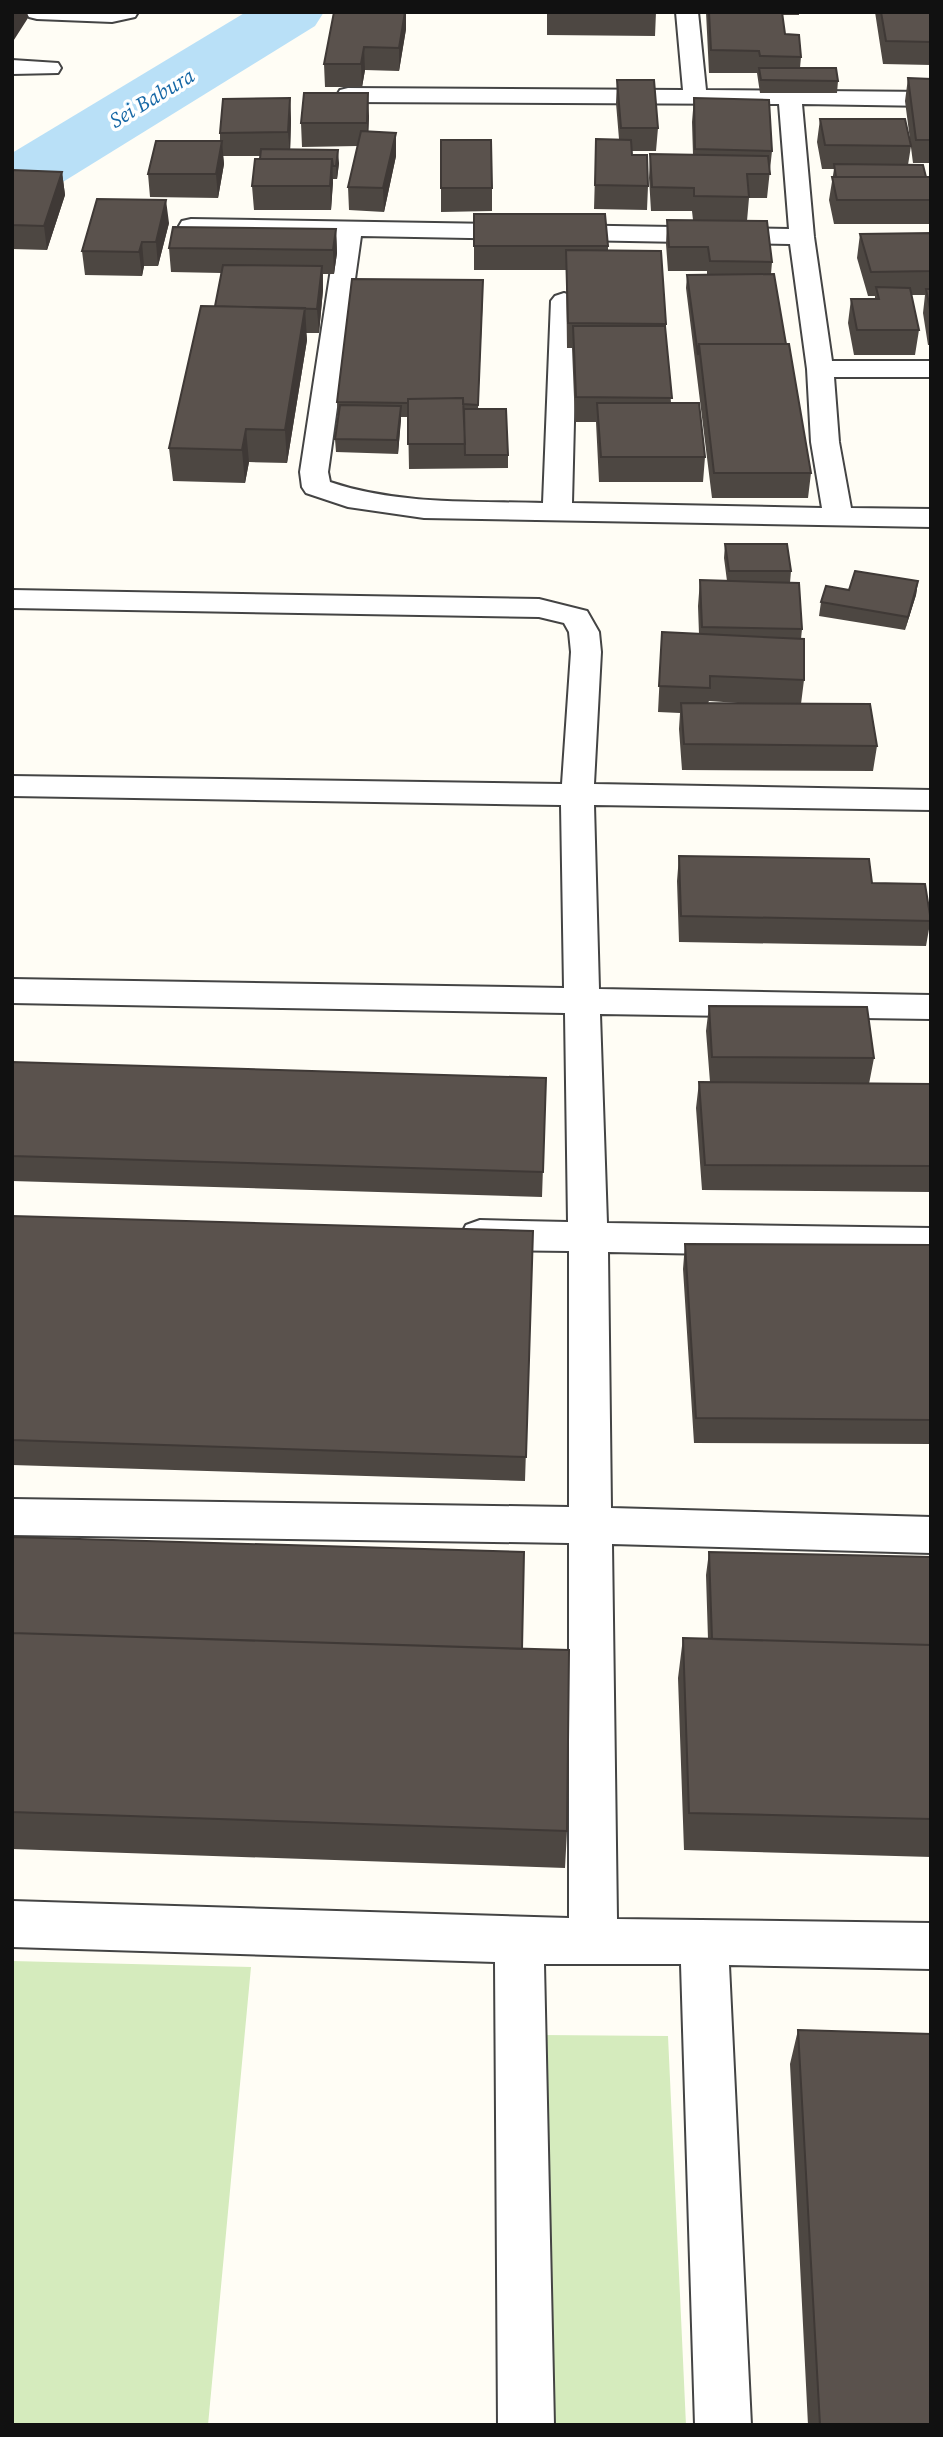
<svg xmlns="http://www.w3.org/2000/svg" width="943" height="2437" font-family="'Source Serif 4',serif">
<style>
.green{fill:#d5ebbd}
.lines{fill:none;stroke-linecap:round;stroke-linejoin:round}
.river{fill:#b9e0f7;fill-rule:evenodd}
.minor-casing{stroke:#444;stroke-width:4}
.minor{fill:#fff;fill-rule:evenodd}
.wall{fill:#4d4742;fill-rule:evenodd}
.shaded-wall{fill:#3f3936}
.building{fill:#5a524d;stroke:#3f3936;stroke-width:2}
.labels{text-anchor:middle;stroke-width:7;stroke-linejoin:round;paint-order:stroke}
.far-water-label{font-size:21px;font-style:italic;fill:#1768a6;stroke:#fff}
</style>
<rect width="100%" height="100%" fill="#fffdf5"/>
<path class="green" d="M 12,1961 L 251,1967 L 208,2425 L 12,2425 Z
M 542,2035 L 668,2036 L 686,2425 L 547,2425 Z"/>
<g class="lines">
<path class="river" d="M 246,12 L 324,12 L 315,26 L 37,198 L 12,204 L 12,153 Z"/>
<defs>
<path id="minor" d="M 26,12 L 138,12 L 135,17 L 112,22 L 37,19 L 29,17 Z
M 676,12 L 698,12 L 706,90 L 931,92 L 931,106 L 802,104 L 814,237 L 832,361 L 931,361 L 931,377 L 834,377 L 839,442 L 851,508 L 931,509 L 931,527 L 424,518 L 348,507 L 306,493 L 302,487 L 300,472 L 336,236 L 191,233 L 182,231 L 179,226 L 182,221 L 191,219 L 789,229 L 779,104 L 348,102 L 340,100 L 337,95 L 340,90 L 348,88 L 683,90 ZM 361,236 L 790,244 L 807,369 L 811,442 L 822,508 L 572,503 L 577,301 L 573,296 L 564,293 L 555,296 L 551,301 L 543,503 C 472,501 398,505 330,482 L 328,472 Z
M 12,60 L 58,63 L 61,68 L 58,73 L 12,74 Z
M 12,590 L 539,599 L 587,611 L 599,632 L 601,652 L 594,784 L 931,790 L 931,810 L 594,805 L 599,989 L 931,995 L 931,1019 L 600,1014 L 607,1223 L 931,1228 L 931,1258 L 608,1252 L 611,1508 L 931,1517 L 931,1553 L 612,1544 L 617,1919 L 931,1923 L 931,1969 L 729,1965 L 751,2425 L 695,2425 L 681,1964 L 544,1964 L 554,2425 L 498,2425 L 495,1962 L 12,1947 L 12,1901 L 569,1918 L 569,1543 L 12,1535 L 12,1499 L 569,1507 L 569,1251 L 480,1250 L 466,1245 L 461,1235 L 466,1225 L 480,1220 L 568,1222 L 565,1013 L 12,1003 L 12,979 L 564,988 L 561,805 L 12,796 L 12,776 L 562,784 L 571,652 L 569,632 L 564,623 L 539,617 L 12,608 Z"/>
</defs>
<use href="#minor" class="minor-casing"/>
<use href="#minor" class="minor"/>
</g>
<path class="wall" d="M 334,12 L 406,12 L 406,29 L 399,71 L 365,70 L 362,87 L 325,87 L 324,64 Z
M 547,12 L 656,12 L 655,36 L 547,35 Z
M 706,12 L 799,12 L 799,15 L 782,15 L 785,34 L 801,57 L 800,68 L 838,81 L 837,93 L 760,93 L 757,73 L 709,73 Z
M 875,12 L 931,12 L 931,65 L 883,64 Z
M 908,78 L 931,79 L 931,163 L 913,163 L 905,101 Z
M 617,80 L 658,128 L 656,151 L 632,151 L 632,155 L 648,186 L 647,210 L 594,209 L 596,139 L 619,139 L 616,103 Z
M 290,98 L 291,121 L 290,150 L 339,163 L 337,179 L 333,179 L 331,210 L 254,210 L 252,186 L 260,156 L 223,156 L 224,164 L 218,198 L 150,197 L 148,174 L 220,141 L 220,133 Z
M 694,98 L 772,151 L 767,198 L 749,198 L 747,221 L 693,220 L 692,211 L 651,211 L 649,178 L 650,154 L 693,155 L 692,122 Z
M 369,116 L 368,132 L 396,133 L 396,156 L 384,212 L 349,210 L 348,187 L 358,146 L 302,147 L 301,123 Z
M 820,119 L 911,146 L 908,165 L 926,177 L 931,177 L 931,224 L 834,224 L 829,200 L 834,169 L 822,169 L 817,142 Z
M 441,140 L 492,188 L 492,211 L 441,212 Z
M 12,170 L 62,172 L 65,195 L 47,250 L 12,249 Z
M 474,214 L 608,246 L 608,250 L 666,324 L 666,333 L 671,403 L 705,457 L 703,482 L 599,482 L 596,422 L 575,422 L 572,348 L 567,348 L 566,270 L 474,270 Z
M 667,220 L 772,262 L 771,274 L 786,344 L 811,473 L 808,498 L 712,498 L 686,288 L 687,275 L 707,275 L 707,271 L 668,271 L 666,244 Z
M 169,223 L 158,266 L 144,266 L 142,276 L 85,275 L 82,251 Z
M 336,229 L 337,253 L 334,274 L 323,274 L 323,290 L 319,333 L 306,333 L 307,340 L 287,463 L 249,462 L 245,483 L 173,481 L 169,448 L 215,306 L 221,273 L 171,272 L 169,248 Z
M 931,233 L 931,345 L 928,345 L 923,313 L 925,295 L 911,295 L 919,330 L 915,355 L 854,355 L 848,323 L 851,299 L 875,299 L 875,296 L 868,296 L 857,258 L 860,234 Z
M 483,294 L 478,409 L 508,455 L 508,468 L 409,469 L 408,417 L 401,417 L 398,454 L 336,452 L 335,439 L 338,416 L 337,402 Z
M 725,544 L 791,571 L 790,583 L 802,629 L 801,639 L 804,680 L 801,704 L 877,746 L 873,771 L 682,770 L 679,729 L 680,713 L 658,712 L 662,632 L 699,634 L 698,606 L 700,580 L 727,581 L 724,558 ZM 709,701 L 752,704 L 708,703 Z
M 918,581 L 916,595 L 905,630 L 819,616 L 821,602 L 849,590 Z
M 679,856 L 872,883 L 931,918 L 926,946 L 679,942 L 677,881 Z
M 709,1006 L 874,1058 L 869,1084 L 710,1082 L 706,1031 Z
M 12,1062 L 546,1078 L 542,1197 L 12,1181 Z
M 699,1082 L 931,1084 L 931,1192 L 702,1190 L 696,1108 Z
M 12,1216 L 533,1231 L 525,1481 L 12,1465 Z
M 685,1244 L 931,1245 L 931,1444 L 694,1443 L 683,1269 Z
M 12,1537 L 522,1649 L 567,1831 L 565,1868 L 12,1849 Z
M 709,1552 L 931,1557 L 931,1857 L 684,1850 L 678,1678 L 683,1638 L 708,1639 L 706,1575 Z
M 798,2030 L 931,2425 L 808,2425 L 790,2064 Z"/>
<path class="shaded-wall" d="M 14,12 L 27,12 L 28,18 L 12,43 L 12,16 Z
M 405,12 L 406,12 L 406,29 L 399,71 L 399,48 Z
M 364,47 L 365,70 L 362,87 L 361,64 Z
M 368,93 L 369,116 L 368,146 L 367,123 Z
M 290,98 L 291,121 L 290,155 L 288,132 Z
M 396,133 L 396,156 L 384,212 L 383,188 Z
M 222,141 L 224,164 L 218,198 L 216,174 Z
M 338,150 L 339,163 L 337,179 L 336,166 Z
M 332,159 L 333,183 L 331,210 L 330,186 Z
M 62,172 L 65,195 L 47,250 L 44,226 Z
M 166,200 L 169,223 L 158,266 L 156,242 Z
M 336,229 L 337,253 L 334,274 L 333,250 Z
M 142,242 L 144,266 L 142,276 L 139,252 Z
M 322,266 L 323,290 L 319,333 L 317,309 Z
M 305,308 L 307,340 L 287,463 L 285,430 Z
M 401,406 L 401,420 L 398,454 L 397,440 Z
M 246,429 L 249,462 L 245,483 L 242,450 Z
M 918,581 L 916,595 L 905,630 L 908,617 Z"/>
<path class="building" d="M 334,12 L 405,12 L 399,48 L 364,47 L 361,64 L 324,64 Z
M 656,12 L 657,13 L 548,13 L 548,12 Z
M 709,12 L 782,12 L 785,34 L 799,35 L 801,57 L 760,56 L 759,51 L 711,50 Z
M 881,12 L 931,12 L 931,42 L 886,41 Z
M 759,68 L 836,68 L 838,81 L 761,80 Z
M 908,78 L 931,79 L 931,140 L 916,140 Z
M 617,80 L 654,80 L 658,128 L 621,128 Z
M 304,93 L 368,93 L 367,123 L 301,123 Z
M 290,98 L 288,132 L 220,133 L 223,99 Z
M 694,98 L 769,100 L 772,151 L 695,149 Z
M 820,119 L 905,119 L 911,146 L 825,145 Z
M 361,131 L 396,133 L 383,188 L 348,187 Z
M 596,139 L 631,140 L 632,155 L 647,155 L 648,186 L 595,185 Z
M 441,140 L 491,140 L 492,188 L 441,188 Z
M 156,141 L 222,141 L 216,174 L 148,174 Z
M 261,149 L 338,150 L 336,166 L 333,166 L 332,159 L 260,159 Z
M 650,154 L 768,156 L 770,174 L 747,174 L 749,197 L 694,196 L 694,188 L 652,187 Z
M 255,159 L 332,159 L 330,186 L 252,186 Z
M 834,164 L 923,165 L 926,177 L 836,177 Z
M 12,170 L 62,172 L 44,226 L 12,225 Z
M 832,177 L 931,177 L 931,200 L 837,200 Z
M 97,199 L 166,200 L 156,242 L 142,242 L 139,252 L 82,251 Z
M 474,214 L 605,214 L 608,246 L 474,246 Z
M 667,220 L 767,221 L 772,262 L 710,261 L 708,247 L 669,247 Z
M 173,227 L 336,229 L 333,250 L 169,248 Z
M 931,233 L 931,271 L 871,272 L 860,234 Z
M 566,250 L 661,251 L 666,324 L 568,323 Z
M 223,265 L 322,266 L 317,309 L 215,306 Z
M 774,274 L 786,344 L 699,344 L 698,355 L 687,275 Z
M 352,279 L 483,280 L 478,405 L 463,404 L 463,398 L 408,399 L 408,403 L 337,402 Z
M 876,287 L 910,288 L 919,330 L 857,330 L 851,299 L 879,299 Z
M 926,289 L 931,289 L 931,314 Z
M 201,306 L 305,308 L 285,430 L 246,429 L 242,450 L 169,448 Z
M 573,326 L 665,326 L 672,398 L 576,397 Z
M 699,344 L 789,344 L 811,473 L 714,473 Z
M 463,398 L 465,444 L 408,444 L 408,399 Z
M 597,403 L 699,403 L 705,457 L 601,457 Z
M 340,405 L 401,406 L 397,440 L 335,439 Z
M 464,409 L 506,409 L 508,455 L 465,455 Z
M 725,544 L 787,544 L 791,571 L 729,571 Z
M 855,571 L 918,581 L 908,617 L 821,602 L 826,586 L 849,590 Z
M 700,580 L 799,583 L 802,629 L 702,627 Z
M 662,632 L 804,639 L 804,680 L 710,676 L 710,688 L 659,686 Z
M 681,703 L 870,704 L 877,746 L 684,744 Z
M 679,856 L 869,859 L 872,883 L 925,884 L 931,921 L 681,916 Z
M 709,1006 L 867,1007 L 874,1058 L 712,1057 Z
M 12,1062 L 546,1078 L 543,1172 L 12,1156 Z
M 699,1082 L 931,1084 L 931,1166 L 705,1165 Z
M 12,1216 L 533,1231 L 526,1457 L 12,1440 Z
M 685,1244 L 931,1245 L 931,1420 L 696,1418 Z
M 12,1537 L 524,1552 L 522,1649 L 12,1633 Z
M 709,1552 L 931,1557 L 931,1645 L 712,1639 Z
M 12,1633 L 569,1650 L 567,1831 L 12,1812 Z
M 683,1638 L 931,1645 L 931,1819 L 689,1813 Z
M 798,2030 L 931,2034 L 931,2425 L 820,2425 Z"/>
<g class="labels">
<g class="far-water-label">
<text transform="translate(152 98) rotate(-31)" y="7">Sei Babura</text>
</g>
</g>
<rect width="943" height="2437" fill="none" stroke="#111111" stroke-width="28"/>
</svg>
